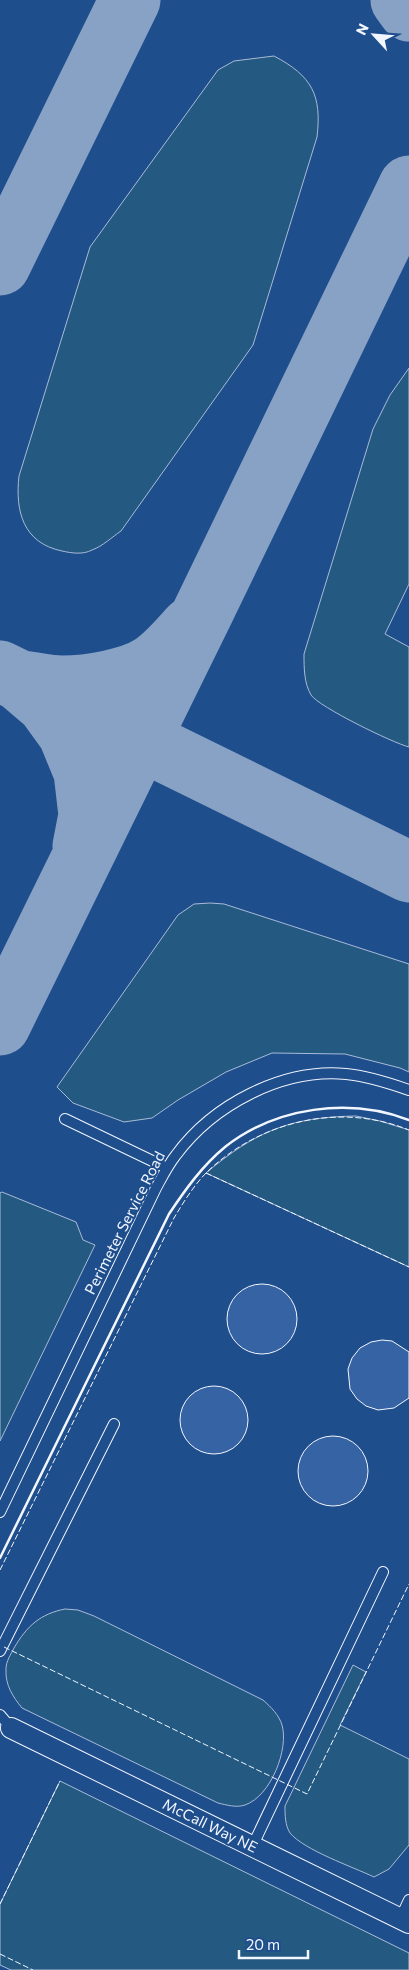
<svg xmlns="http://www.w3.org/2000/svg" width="409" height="1970" font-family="Commissioner,sans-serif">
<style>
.green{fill:#245a82;stroke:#a8bbd7}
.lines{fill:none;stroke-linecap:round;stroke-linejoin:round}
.taxiway{stroke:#88a2c6;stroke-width:61}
.building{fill:#3563a3;stroke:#f2f6ff}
.service-casing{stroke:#f2f6ff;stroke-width:12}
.minor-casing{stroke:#f2f6ff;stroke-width:22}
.service{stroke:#1f4e8c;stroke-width:10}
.minor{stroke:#1f4e8c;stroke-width:20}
.fence{stroke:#f2f6ff;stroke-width:1;stroke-dasharray:6 2.5;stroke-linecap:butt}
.wall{stroke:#f2f6ff;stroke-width:2.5}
.labels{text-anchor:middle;stroke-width:4;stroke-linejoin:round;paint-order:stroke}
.street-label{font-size:15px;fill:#f2f6ff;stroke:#1f4e8c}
</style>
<rect width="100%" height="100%" fill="#1f4e8c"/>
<path class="green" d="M 274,56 C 312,76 322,95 317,137 L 253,345 L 121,531 C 112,537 103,546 92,550 C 83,555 71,553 62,551 C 23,543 15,511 19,476 L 90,247 L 218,70 L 234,61 Z
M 409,368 L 409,584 L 385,634 L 409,647 L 409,747 C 393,743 319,707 311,695 C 304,683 304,668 304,654 L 373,429 L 390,395 Z
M 210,903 L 224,904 L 409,964 L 409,1072 L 400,1068 L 345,1054 L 272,1053 L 226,1072 L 178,1100 L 152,1118 L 124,1122 L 73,1103 L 57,1087 L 178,915 L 194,904 Z
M 356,1116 L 380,1121 L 409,1130 L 409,1267 L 206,1173 C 256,1131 290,1117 356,1116 Z
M 2,1192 L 76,1222 L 83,1240 L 95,1245 L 0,1441 L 0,1193 Z
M 65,1609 L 78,1610 L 94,1616 L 263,1700 C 271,1707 279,1715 282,1725 C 289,1749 271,1796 245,1805 C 236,1808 227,1805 218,1803 L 22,1708 C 13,1697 5,1685 6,1669 C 6,1661 11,1654 14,1648 C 27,1626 40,1614 65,1609 Z
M 353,1665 L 366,1672 L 340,1725 L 409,1759 L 409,1845 L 389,1869 L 374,1877 C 353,1867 304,1850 290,1833 C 285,1825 285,1815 285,1806 Z
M 60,1781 L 409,1953 L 409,1970 L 11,1970 L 0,1965 L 0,1904 Z"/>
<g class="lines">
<path class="taxiway" d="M 401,0 L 409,11
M 0,265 L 130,0
M 0,671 L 409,872
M 83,846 L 89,815 L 84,772 L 68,733 L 47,704 L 20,681 C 34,682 48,686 62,686 C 88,686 131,679 152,665 C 167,655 179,640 191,627
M 0,1025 L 202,614 L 409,186"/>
</g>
<path class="building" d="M227 1319a35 35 0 1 1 70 0a35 35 0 1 1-70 0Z
M 382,1340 L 392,1341 L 409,1352 L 409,1398 L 394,1408 L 378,1410 L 366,1406 L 357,1399 L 350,1389 L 348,1369 L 352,1358 L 360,1348 L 371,1342 Z
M180 1420a34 34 0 1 1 68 0a34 34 0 1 1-68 0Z
M298 1471a35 35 0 1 1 70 0a35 35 0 1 1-70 0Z"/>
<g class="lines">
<defs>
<path id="service" d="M 65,1119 L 167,1168
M 0,1512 L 156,1188 C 162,1177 168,1165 176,1155 C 213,1105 282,1068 346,1074 C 367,1076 389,1083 409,1090
M 0,1651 L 114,1424
M 0,1715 L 11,1728
M 252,1847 L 383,1572
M 400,1919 L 409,1900"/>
<path id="minor" d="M 11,1728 L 409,1923"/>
</defs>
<use href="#service" class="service-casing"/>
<use href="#minor" class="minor-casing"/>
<use href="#service" class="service"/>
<use href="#minor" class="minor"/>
<path class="fence" d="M 206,1173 L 409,1267
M 0,1570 L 174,1218 C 183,1203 194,1185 207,1172 C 260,1121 340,1102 409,1130
M 4,1647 L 307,1794 L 409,1584
M 0,1904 L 60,1781
M 0,1954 L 33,1970"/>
<path class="wall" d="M 0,1558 L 169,1214 C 185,1190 202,1166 225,1147 C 276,1107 349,1097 409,1120"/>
</g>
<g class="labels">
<g class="street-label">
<text transform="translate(125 1223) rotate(-63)" y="5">Perimeter Service Road</text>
<text transform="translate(210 1826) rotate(26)" y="5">McCall Way NE</text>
</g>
</g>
<g transform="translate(374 35) rotate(296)" stroke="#1f4e8c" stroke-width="4" paint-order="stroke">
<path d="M0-4L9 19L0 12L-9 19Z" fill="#f2f6ff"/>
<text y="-8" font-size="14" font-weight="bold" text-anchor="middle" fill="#f2f6ff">N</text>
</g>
<path d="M239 1950v8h69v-8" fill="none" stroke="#f2f6ff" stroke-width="2.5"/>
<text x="246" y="1950" font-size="15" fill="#f2f6ff" stroke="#1f4e8c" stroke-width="4" paint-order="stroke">20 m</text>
</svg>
